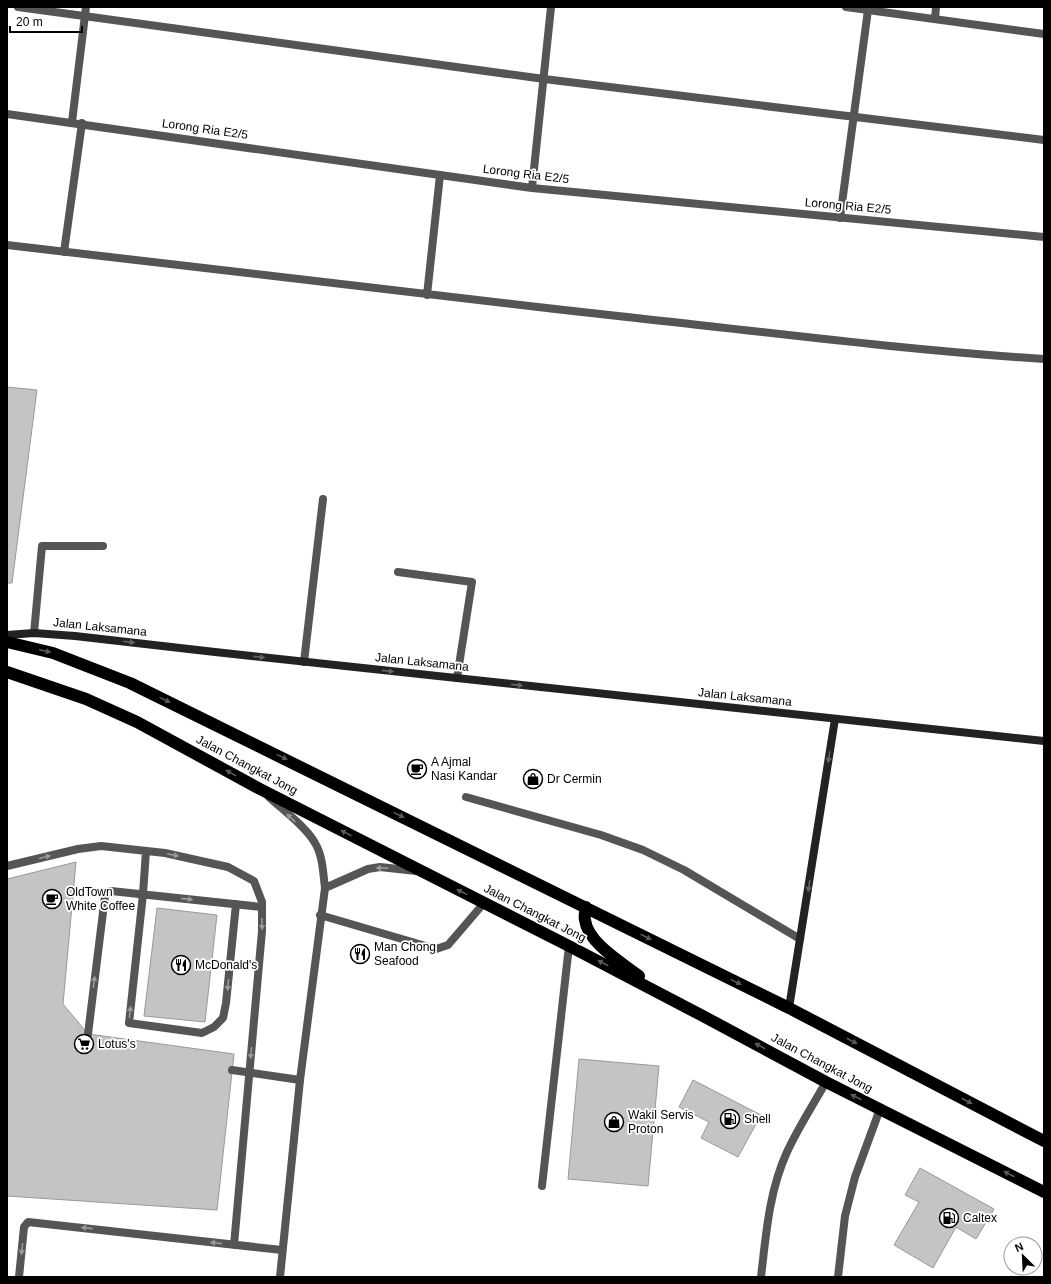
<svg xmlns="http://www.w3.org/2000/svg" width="1051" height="1284" font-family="Arial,sans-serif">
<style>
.building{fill:#c4c4c4;stroke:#999}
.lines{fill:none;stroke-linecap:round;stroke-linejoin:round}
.lane{stroke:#555;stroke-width:8}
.street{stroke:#555;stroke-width:8}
.secondary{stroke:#222;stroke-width:8}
.highway{stroke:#000;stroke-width:12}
.oneway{fill:#646464}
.oneway2{fill:#595959}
.oneway3{fill:#999}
.labels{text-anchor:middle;stroke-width:3.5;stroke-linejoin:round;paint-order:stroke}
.street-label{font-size:12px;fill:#000;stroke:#fff}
.poi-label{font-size:12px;fill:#000;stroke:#fff;text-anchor:start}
</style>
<rect width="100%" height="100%" fill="#fff"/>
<path class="building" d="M 7,387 L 37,390 L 12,583 L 7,583 Z
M 76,862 L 63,1004 L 88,1034 L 234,1054 L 217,1210 L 7,1196 L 7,879 Z
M 157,908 L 217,915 L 205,1022 L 144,1016 Z
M 579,1059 L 659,1066 L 648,1186 L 568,1179 Z
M 693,1080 L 761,1115 L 738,1157 L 701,1138 L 709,1122 L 679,1107 Z
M 920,1168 L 994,1209 L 976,1239 L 956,1227 L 933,1268 L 894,1245 L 919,1202 L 905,1195 Z"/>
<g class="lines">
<path class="lane" d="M 18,7 L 544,79 L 1044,140
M 840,218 L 868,10
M 7,245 C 213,270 420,294 627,317 C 766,332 905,350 1044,359
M 64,252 L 82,123
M 427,295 L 440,175
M 398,572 L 472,582 L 457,678
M 34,633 L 42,546 L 103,546
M 304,662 L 323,499
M 466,797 L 601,835 L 643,850 L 684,870 L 800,939
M 146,851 L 143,894 L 129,1023 L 202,1033 L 214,1027 L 223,1018 L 226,1003 L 236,904
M 7,866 L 78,849 L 101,846 L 165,853 L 228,867 L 254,881 L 262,902 L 262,931 L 234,1245
M 88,1034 L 105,896 L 107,892 L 111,891 L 262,907
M 232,1070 L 300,1080
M 542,1186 L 569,946
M 19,1277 L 24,1227 L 28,1222 L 282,1250
M 838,1277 L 845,1216 L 855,1177 L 880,1109"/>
<path class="street" d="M 846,7 L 1044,34
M 935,19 L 936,7
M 7,114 L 532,188 L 1044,237
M 72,122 L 86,7
M 532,188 L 551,7
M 269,797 C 283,810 306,827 315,843 C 323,856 323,873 325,888 L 300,1080 L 280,1277
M 325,888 L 368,869 L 380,867 L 416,871
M 320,915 L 436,949 L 448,945 L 484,903
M 761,1277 C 766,1235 769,1191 787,1152 C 798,1128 813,1105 826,1082"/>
<path class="secondary" d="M 7,635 L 34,633 L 75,636 L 215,652 L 1044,741
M 789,1008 L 835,719"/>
<path class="highway" d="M 7,642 L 53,653 L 130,683 L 789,1008 L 1044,1141
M 7,672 L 86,699 L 137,722 L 260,789 L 569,946 L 701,1015 L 826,1082 L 1044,1192
M 586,907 C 585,911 584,916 585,920 C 588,943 621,962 639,976"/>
</g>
<defs><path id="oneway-solid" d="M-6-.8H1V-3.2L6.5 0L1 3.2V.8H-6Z"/></defs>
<g class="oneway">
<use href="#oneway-solid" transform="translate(129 642) rotate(7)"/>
<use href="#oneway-solid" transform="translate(259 657) rotate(6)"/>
<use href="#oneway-solid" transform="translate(388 671) rotate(6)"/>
<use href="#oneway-solid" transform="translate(517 685) rotate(6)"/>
<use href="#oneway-solid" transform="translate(829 757) rotate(99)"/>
<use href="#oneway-solid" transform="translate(809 886) rotate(99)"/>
</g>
<g class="oneway2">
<use href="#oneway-solid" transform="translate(45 651) rotate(13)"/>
<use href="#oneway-solid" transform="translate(165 700) rotate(26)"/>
<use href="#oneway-solid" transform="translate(282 757) rotate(26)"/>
<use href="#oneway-solid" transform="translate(231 773) rotate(-151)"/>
<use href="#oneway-solid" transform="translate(399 815) rotate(26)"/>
<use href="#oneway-solid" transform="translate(346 833) rotate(-153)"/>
<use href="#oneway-solid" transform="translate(462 892) rotate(-154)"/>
<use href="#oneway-solid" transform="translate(646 937) rotate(27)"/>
<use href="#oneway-solid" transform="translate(603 963) rotate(-153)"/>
<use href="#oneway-solid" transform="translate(736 982) rotate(26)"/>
<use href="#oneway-solid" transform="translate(852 1041) rotate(28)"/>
<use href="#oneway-solid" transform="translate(760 1046) rotate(-152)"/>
<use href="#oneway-solid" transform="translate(856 1097) rotate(-153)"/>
<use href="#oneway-solid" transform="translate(967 1101) rotate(28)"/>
<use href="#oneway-solid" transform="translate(1009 1174) rotate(-153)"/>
</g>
<g class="oneway3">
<use href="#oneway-solid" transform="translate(291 818) rotate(-137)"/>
<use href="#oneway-solid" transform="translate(173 855) rotate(12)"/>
<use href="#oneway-solid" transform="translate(45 857) rotate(-14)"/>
<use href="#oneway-solid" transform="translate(382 868) rotate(-179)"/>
<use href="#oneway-solid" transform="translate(187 899) rotate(6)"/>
<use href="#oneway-solid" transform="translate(262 924) rotate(89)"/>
<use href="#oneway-solid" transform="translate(94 982) rotate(-83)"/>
<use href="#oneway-solid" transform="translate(228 985) rotate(95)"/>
<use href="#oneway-solid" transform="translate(130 1012) rotate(-84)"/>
<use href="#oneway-solid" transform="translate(251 1053) rotate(95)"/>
<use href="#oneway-solid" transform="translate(87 1228) rotate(-174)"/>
<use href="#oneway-solid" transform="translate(216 1243) rotate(-174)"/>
<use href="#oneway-solid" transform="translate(22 1249) rotate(97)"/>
</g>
<defs>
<symbol id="cafe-ring" viewBox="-11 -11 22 22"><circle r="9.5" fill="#fff" stroke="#000" stroke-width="1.5"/><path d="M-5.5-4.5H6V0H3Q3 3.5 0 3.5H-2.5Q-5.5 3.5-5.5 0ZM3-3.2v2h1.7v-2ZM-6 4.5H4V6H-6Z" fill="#000"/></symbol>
<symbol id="shop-ring" viewBox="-11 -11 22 22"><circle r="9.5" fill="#fff" stroke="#000" stroke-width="1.5"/><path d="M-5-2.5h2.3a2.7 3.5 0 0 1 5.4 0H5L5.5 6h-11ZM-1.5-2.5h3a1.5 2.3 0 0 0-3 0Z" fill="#000"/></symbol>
<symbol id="restaurant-ring" viewBox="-11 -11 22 22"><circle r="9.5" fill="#fff" stroke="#000" stroke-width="1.5"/><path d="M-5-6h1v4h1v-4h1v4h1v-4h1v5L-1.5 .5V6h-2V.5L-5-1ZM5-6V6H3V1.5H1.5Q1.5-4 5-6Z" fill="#000"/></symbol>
<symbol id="supermarket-ring" viewBox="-11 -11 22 22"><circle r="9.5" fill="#fff" stroke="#000" stroke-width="1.5"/><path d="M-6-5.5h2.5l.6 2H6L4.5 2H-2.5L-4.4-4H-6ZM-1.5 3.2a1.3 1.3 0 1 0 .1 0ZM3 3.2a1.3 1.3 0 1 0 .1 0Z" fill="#000"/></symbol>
<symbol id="fuel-ring" viewBox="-11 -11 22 22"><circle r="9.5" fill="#fff" stroke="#000" stroke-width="1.5"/><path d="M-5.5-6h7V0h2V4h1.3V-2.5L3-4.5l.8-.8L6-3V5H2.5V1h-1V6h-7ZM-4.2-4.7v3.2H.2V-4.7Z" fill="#000"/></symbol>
</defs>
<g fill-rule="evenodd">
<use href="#cafe-ring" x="406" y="758" width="22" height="22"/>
<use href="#shop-ring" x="522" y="768" width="22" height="22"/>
<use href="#cafe-ring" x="41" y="888" width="22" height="22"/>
<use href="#restaurant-ring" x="349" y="943" width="22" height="22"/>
<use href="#restaurant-ring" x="170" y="954" width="22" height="22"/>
<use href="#supermarket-ring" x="73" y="1033" width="22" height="22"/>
<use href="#fuel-ring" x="719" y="1108" width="22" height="22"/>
<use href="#shop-ring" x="603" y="1111" width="22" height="22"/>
<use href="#fuel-ring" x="938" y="1207" width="22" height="22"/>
</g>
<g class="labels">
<g class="street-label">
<text transform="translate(205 129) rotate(8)" y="4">Lorong Ria E2/5</text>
<text transform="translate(526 174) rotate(7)" y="4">Lorong Ria E2/5</text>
<text transform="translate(848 206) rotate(5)" y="4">Lorong Ria E2/5</text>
<text transform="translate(100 627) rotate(6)" y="4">Jalan Laksamana</text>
<text transform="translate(422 662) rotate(6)" y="4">Jalan Laksamana</text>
<text transform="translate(745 697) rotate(6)" y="4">Jalan Laksamana</text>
<text transform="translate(247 765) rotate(28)" y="4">Jalan Changkat Jong</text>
<text transform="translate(535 913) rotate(27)" y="4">Jalan Changkat Jong</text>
<text transform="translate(822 1063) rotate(28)" y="4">Jalan Changkat Jong</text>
</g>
<g class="poi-label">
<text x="431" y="766">A Ajmal<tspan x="431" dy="14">Nasi Kandar</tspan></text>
<text x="547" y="783">Dr Cermin</text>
<text x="66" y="896">OldTown<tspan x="66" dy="14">White Coffee</tspan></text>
<text x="374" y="951">Man Chong<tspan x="374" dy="14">Seafood</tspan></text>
<text x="195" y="969">McDonald's</text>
<text x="98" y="1048">Lotus's</text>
<text x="628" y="1119">Wakil Servis<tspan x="628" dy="14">Proton</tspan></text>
<text x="744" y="1123">Shell</text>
<text x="963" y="1222">Caltex</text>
</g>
</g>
<rect width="1051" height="1284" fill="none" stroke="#000000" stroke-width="16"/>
<g transform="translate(1023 1256) rotate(336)"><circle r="19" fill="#ffffff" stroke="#999999"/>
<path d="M0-3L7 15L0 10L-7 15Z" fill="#000000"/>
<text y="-6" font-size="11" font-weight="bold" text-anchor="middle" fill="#000000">N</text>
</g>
<path d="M10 26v6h72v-6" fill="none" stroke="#000000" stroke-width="2"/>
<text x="16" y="26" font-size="12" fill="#000000" stroke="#ffffff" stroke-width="3" paint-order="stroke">20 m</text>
</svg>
